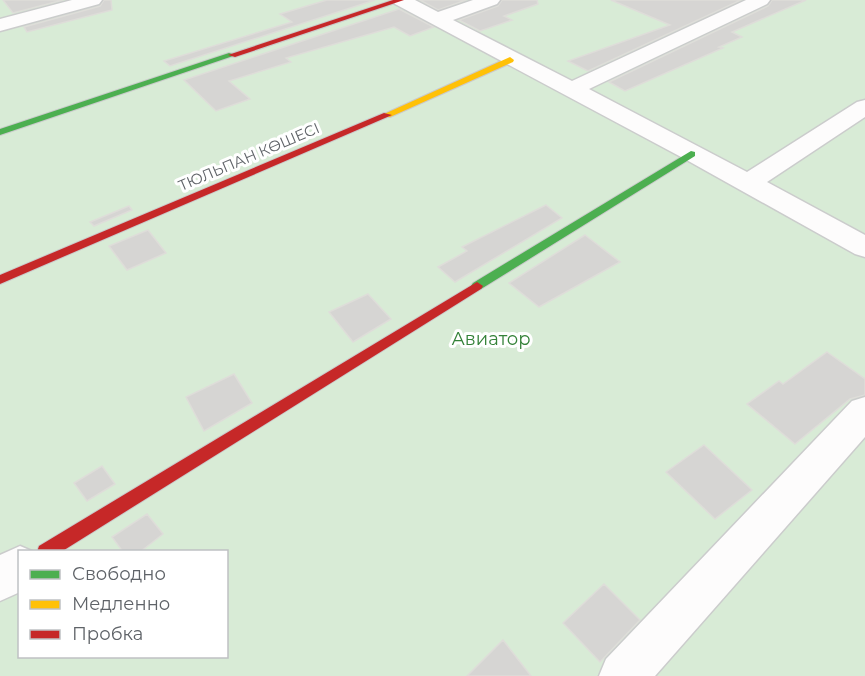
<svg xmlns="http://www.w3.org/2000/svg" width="865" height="676" font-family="Montserrat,sans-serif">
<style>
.green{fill:#d8ebd6;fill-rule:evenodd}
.building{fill:#d6d5d3;stroke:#deddd9;stroke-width:1.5}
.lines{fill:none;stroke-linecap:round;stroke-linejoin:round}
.street-casing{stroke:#cbcccc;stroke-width:3}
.fast-casing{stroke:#cacacb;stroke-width:2}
.slow-casing{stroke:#cacacb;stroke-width:2}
.jam-casing{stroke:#cacacb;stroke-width:2}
.street{fill:#fdfcfc;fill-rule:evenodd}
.fast{fill:#4caf50;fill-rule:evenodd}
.slow{fill:#ffc107;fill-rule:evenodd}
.jam{fill:#c62828;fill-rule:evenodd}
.labels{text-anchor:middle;stroke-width:6;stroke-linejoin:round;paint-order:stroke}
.far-street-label{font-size:15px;fill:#5f6368;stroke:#fff}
.park-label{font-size:18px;fill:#348238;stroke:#fff}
</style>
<rect width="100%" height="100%" fill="#efeeea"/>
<path class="green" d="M 0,0 L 865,0 L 865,676 L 0,676 ZM 20,552 L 226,552 L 226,656 L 20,656 Z"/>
<path class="building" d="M 3,0 L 63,0 L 13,13 Z
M 104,0 L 111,0 L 112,10 L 27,32 L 24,27 L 100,6 Z
M 327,0 L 375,0 L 170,66 L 164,61 L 292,22 L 280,14 Z
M 420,0 L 466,0 L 438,10 Z
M 502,0 L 537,0 L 538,4 L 504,16 L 512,20 L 480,31 L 459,20 L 498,6 Z
M 611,0 L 741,0 L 588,71 L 568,61 L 670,25 Z
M 772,0 L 806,0 L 732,32 L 742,37 L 719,47 L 723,48 L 625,91 L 609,82 L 768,6 Z
M 399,9 L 434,27 L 410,36 L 394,27 L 286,58 L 291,62 L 229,81 L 250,99 L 216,111 L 184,80 Z
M 546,205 L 562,218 L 455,282 L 438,267 L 467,251 L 462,247 Z
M 129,206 L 132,210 L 94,226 L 90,222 Z
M 148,230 L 166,253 L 127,270 L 109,246 Z
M 585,235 L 620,262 L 539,307 L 509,283 Z
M 368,294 L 391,319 L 353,342 L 329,312 Z
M 827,352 L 865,379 L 865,395 L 850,399 L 795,444 L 747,404 L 779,381 L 783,384 Z
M 234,374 L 252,403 L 204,431 L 186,397 Z
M 704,445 L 752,490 L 715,519 L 666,472 Z
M 102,466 L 115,484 L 87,501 L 74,483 Z
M 147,514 L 163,534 L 140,552 L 123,552 L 112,537 Z
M 604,584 L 640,620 L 600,662 L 563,623 Z
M 503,640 L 531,676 L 467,676 Z"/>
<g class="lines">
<defs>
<path id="street" d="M 72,0 L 102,0 L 99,4 L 0,31 L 0,19 Z
M 392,0 L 415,0 L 438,12 L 473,0 L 500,0 L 497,4 L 453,20 L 572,81 L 746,0 L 770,0 L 767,4 L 589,89 L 747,172 L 857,102 L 865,100 L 865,117 L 767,182 L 865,235 L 865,257 L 855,254 L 683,158 L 395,4 Z
M 865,397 L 865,437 L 655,676 L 599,676 L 606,659 L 852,401 Z
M 20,546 L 34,552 L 20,552 L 20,592 L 0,601 L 0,555 Z"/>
<path id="fast" d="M 229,53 L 236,55 L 0,135 L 0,129 Z
M 691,151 L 695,152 L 695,156 L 481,289 L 473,289 L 471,286 L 473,283 Z"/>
<path id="slow" d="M 510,57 L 514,60 L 513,62 L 390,117 L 382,115 Z"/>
<path id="jam" d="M 393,0 L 404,0 L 235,57 L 228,55 Z
M 384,113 L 392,115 L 0,284 L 0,275 Z
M 477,282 L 483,286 L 481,289 L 61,552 L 37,552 L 39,546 Z"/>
</defs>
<use href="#street" class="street-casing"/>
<use href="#fast" class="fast-casing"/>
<use href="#slow" class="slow-casing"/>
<use href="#jam" class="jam-casing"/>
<use href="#street" class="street"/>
<use href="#fast" class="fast"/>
<use href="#slow" class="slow"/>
<use href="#jam" class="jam"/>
</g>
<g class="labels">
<g class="far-street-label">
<text transform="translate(249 157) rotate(-23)" y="5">ТЮЛЬПАН КӨШЕСІ</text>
</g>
<g class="park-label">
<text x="491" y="345">Авиатор</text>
</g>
</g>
<rect x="18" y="550" width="210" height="108" fill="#ffffff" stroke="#bfc1c3" stroke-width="1.5"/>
<rect x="30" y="570" width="30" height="9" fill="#4caf50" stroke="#bfc1c3" stroke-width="1.5"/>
<text x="72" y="580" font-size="18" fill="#5f6368">Свободно</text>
<rect x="30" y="600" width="30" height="9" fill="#ffc107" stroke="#bfc1c3" stroke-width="1.5"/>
<text x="72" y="610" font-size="18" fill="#5f6368">Медленно</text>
<rect x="30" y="630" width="30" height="9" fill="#c62828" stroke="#bfc1c3" stroke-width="1.5"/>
<text x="72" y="640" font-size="18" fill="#5f6368">Пробка</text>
</svg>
